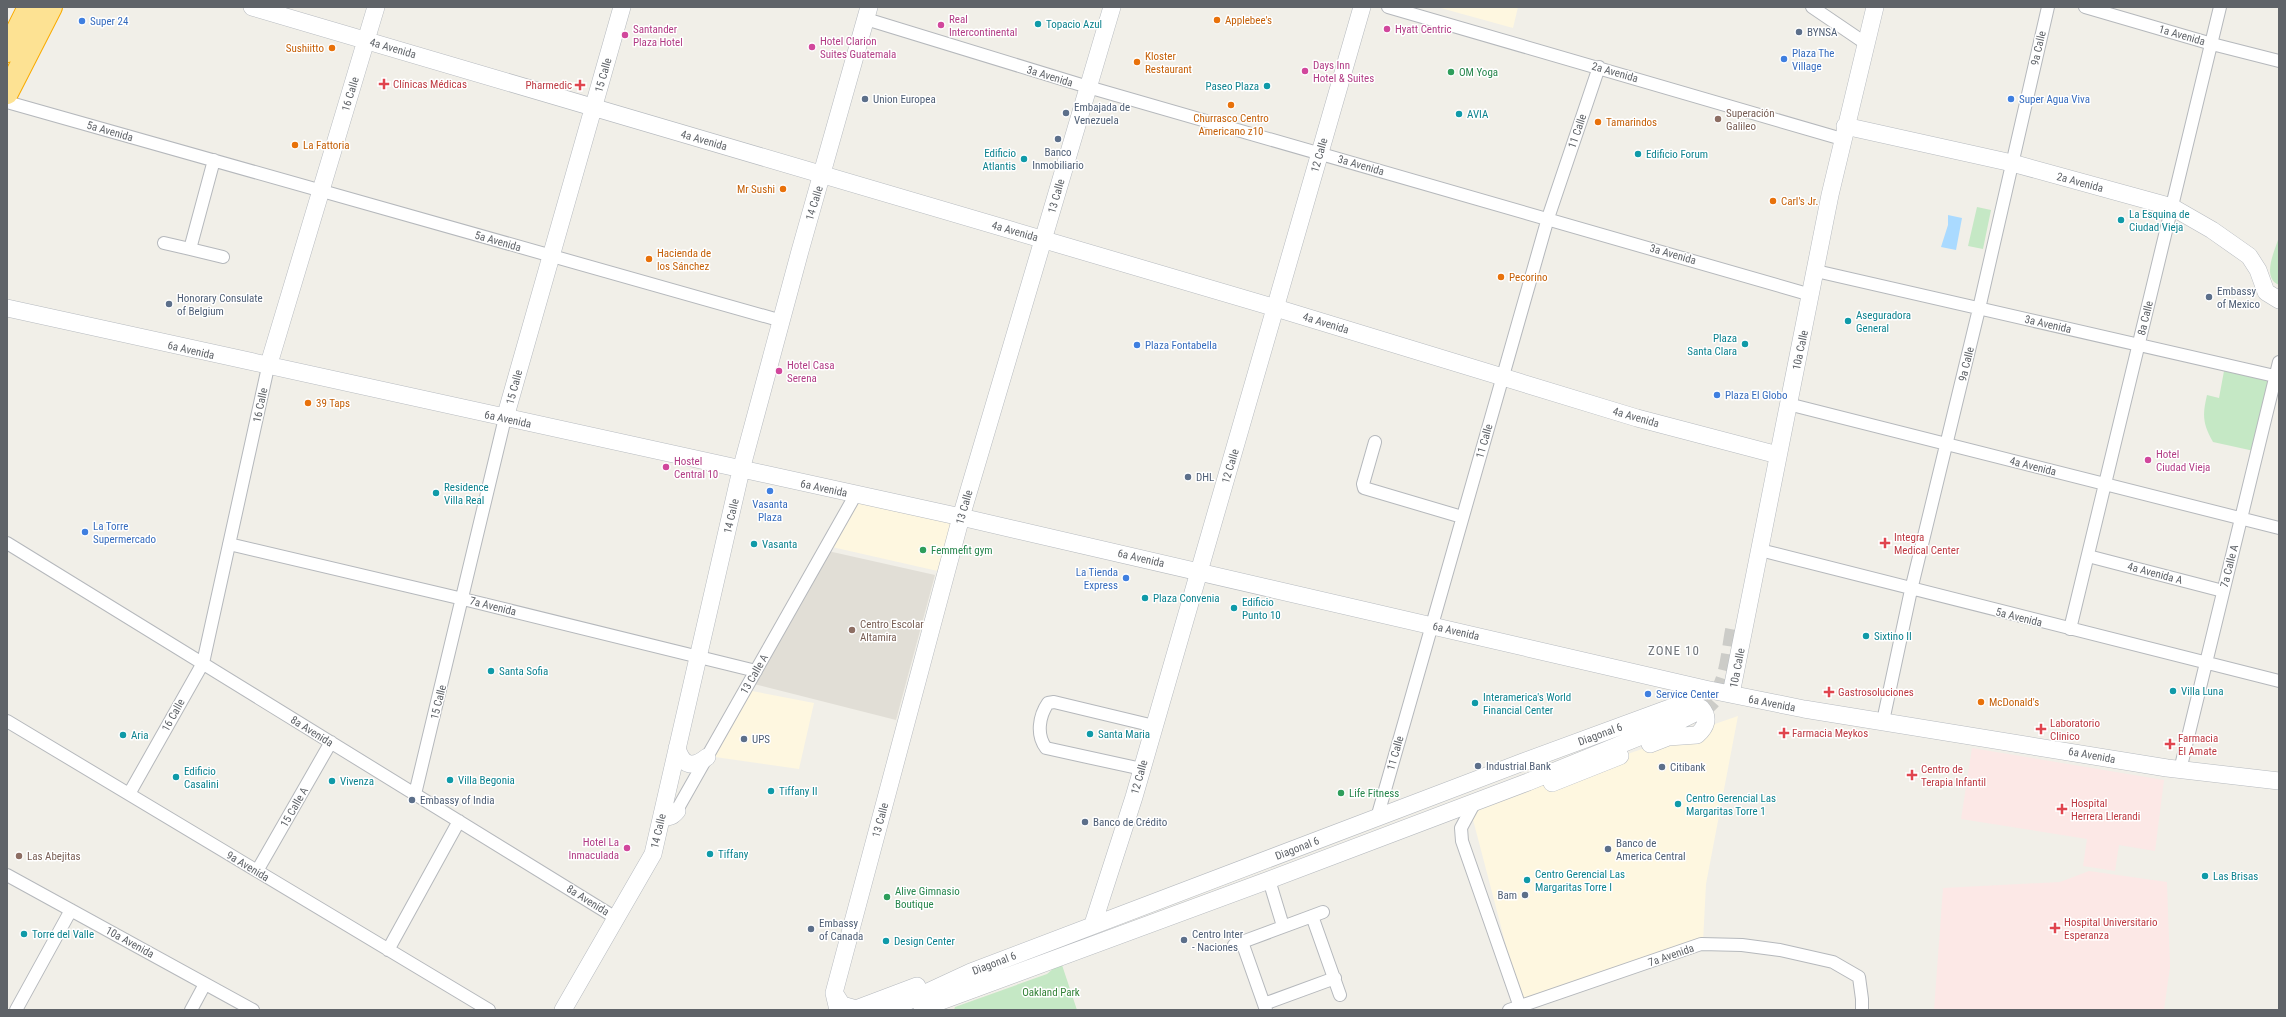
<svg xmlns="http://www.w3.org/2000/svg" width="2286" height="1017" font-family="'Roboto Condensed',sans-serif">
<style>
.commercial{fill:#fef7e0}
.education{fill:#e1ded6}
.medical{fill:#fce8e6}
.green{fill:#c5e8c5}
.water{fill:#aadaff}
.lines{fill:none;stroke-linecap:round;stroke-linejoin:round}
.secondary-tunnel{stroke:#ccccc8;stroke-width:17;stroke-dasharray:17 8;stroke-linecap:butt}
.street-casing{stroke:#b5b8bc;stroke-width:14}
.secondary-casing{stroke:#b6babf;stroke-width:18}
.highway-casing{stroke:#f9ab00;stroke-width:24}
.street{stroke:#fff;stroke-width:12}
.secondary{stroke:#fff;stroke-width:17}
.highway{stroke:#fde293;stroke-width:22}
.food-dot{fill:#e8710a;stroke:#fff;stroke-width:1.5}
.shop-dot{fill:#3f7fe0;stroke:#fff;stroke-width:1.5}
.culture-dot{fill:#0f9aa8;stroke:#fff;stroke-width:1.5}
.hotel-dot{fill:#d1479c;stroke:#fff;stroke-width:1.5}
.service-dot{fill:#5c6f8a;stroke:#fff;stroke-width:1.5}
.leisure-dot{fill:#2e9e5b;stroke:#fff;stroke-width:1.5}
.health-dot{fill:#e0444e;stroke:#fff;stroke-width:1.5}
.education-dot{fill:#8d6e63;stroke:#fff;stroke-width:1.5}
.labels{text-anchor:middle;stroke-width:3;stroke-linejoin:round;paint-order:stroke}
.hotel-label{font-size:11px;fill:#b23c85;stroke:#fff;text-anchor:start}
.food-label{font-size:11px;fill:#c56008;stroke:#fff;text-anchor:start}
.shop-label{font-size:11px;fill:#366cbe;stroke:#fff;text-anchor:start}
.culture-label{font-size:11px;fill:#0d838f;stroke:#fff;text-anchor:start}
.service-label{font-size:11px;fill:#4e5e75;stroke:#fff;text-anchor:start}
.street-label{font-size:11px;fill:#5f6368;stroke:#fff}
.leisure-label{font-size:11px;fill:#27864d;stroke:#fff;text-anchor:start}
.health-label{font-size:11px;fill:#be3a42;stroke:#fff;text-anchor:start}
.education-label{font-size:11px;fill:#785e54;stroke:#fff;text-anchor:start}
.park-label{font-size:11px;fill:#348238;stroke:#fff}
.quarter-label{font-size:13px;letter-spacing:1px;fill:#70757a;stroke:#fff}
</style>
<rect width="100%" height="100%" fill="#f1efe8"/>
<path class="commercial" d="M 1437,7 L 1518,7 L 1513,28 Z
M 858,502 L 954,524 L 942,572 L 832,547 Z
M 752,691 L 814,703 L 799,769 L 715,757 Z
M 1738,716 L 1706,884 L 1703,942 L 1521,1003 L 1471,812 L 1610,760 Z"/>
<path class="education" d="M 828,551 L 935,575 L 896,720 L 754,684 Z"/>
<path class="medical" d="M 1972,748 L 2164,780 L 2155,851 L 2119,845 L 2115,871 L 2083,866 L 2087,839 L 1961,819 Z
M 2089,871 L 2167,882 L 2170,967 L 2164,1010 L 1934,1010 L 1943,888 L 2060,882 Z"/>
<path class="green" d="M 1977,207 L 1991,210 L 1983,249 L 1968,246 Z
M 2279,237 L 2279,285 C 2261,278 2275,250 2279,237 Z
M 2224,371 L 2270,381 L 2254,451 L 2213,442 C 2203,424 2202,416 2207,395 L 2219,398 Z
M 1061,962 L 1077,1010 L 954,1010 L 955,1007 L 1047,974 Z"/>
<path class="water" d="M 1948,215 L 1962,218 L 1956,250 L 1941,247 L 1948,225 Z"/>
<g class="lines">
<path class="secondary-tunnel" d="M 1699,711 C 1729,696 1728,656 1734,628"/>
<defs>
<path id="street" d="M 1388,7 L 1842,139
M 1812,7 L 1865,43
M 2085,7 L 2212,44 L 2279,61
M 866,19 L 1088,87 L 1811,295
M 7,102 L 782,321
M 214,160 L 190,249 L 223,257
M 164,243 L 190,249
M 1816,271 L 2279,377
M 1788,404 L 2279,528
M 1375,442 L 1363,484 L 1364,488 L 1462,517
M 7,543 L 616,918
M 229,544 L 463,599 L 756,671
M 1760,550 L 2279,681
M 2088,556 L 2223,591
M 2070,629 L 2220,7
M 7,721 L 489,1010
M 1883,721 L 1911,590 L 1978,313 L 2048,7
M 1142,769 L 1046,748 C 1036,735 1039,716 1048,703 L 1054,702 L 1154,726
M 2180,770 L 2279,362
M 129,794 L 203,663 L 268,367
M 415,794 L 505,418
M 1475,802 L 1461,828 L 1462,841 L 1521,1010
M 673,817 L 856,494
M 1377,818 L 1548,218 L 1599,67
M 257,871 L 331,742
M 7,875 L 253,1010
M 1269,880 L 1283,926
M 1312,916 L 1340,995
M 1242,942 L 1266,1010
M 1234,945 L 1323,912
M 388,950 L 459,821
M 1264,1004 L 1335,978
M 16,1010 L 71,910
M 191,1010 L 205,984
M 1509,1010 L 1701,944 L 1742,945 L 1780,950 L 1833,962 L 1859,977 L 1862,999 L 1862,1010"/>
<path id="secondary" d="M 252,7 L 1276,308 L 1637,418 L 1778,455
M 1845,126 L 2012,163 L 2172,207 L 2212,230 L 2249,256 L 2258,270 L 2266,292 L 2279,300
M 7,308 L 961,517 L 1705,689 L 1804,709 L 2167,768 L 2279,781
M 268,367 L 376,7
M 505,418 L 622,7
M 1731,694 L 1830,195 L 1875,7
M 1650,744 L 1668,737 L 1697,735 C 1706,727 1710,718 1701,708 L 1692,706
M 677,748 C 683,767 693,768 707,757
M 1552,783 L 1620,756
M 663,811 L 663,815 C 668,819 673,816 677,811
M 1093,924 L 1134,797 L 1362,7
M 835,994 L 842,1005 L 856,1009 L 917,986
M 563,1010 L 653,854 L 741,470 L 800,251 L 869,7
M 838,1010 L 834,993 L 961,517 L 1112,7
M 889,1010 L 971,972 L 1523,762 L 1678,705 L 1705,689
M 922,1010 L 941,1001 L 1269,880 L 1528,782 L 1681,720 L 1699,711"/>
<path id="highway" d="M 7,51 L 29,7
M 7,93 L 51,7"/>
</defs>
<use href="#street" class="street-casing"/>
<use href="#secondary" class="secondary-casing"/>
<use href="#highway" class="highway-casing"/>
<use href="#street" class="street"/>
<use href="#secondary" class="secondary"/>
<use href="#highway" class="highway"/>
</g>
<g class="food-dot">
<circle cx="1217" cy="20" r="4"/>
<circle cx="332" cy="48" r="4"/>
<circle cx="1137" cy="62" r="4"/>
<circle cx="1231" cy="105" r="4"/>
<circle cx="1598" cy="122" r="4"/>
<circle cx="295" cy="145" r="4"/>
<circle cx="783" cy="189" r="4"/>
<circle cx="1773" cy="201" r="4"/>
<circle cx="649" cy="259" r="4"/>
<circle cx="1501" cy="277" r="4"/>
<circle cx="308" cy="403" r="4"/>
<circle cx="1981" cy="702" r="4"/>
</g>
<g class="shop-dot">
<circle cx="82" cy="21" r="4"/>
<circle cx="1784" cy="59" r="4"/>
<circle cx="2011" cy="99" r="4"/>
<circle cx="1137" cy="345" r="4"/>
<circle cx="1717" cy="395" r="4"/>
<circle cx="770" cy="491" r="4"/>
<circle cx="85" cy="532" r="4"/>
<circle cx="1126" cy="578" r="4"/>
<circle cx="1648" cy="694" r="4"/>
</g>
<g class="culture-dot">
<circle cx="1038" cy="24" r="4"/>
<circle cx="1267" cy="86" r="4"/>
<circle cx="1459" cy="114" r="4"/>
<circle cx="1638" cy="154" r="4"/>
<circle cx="1024" cy="159" r="4"/>
<circle cx="2121" cy="220" r="4"/>
<circle cx="1848" cy="321" r="4"/>
<circle cx="1745" cy="344" r="4"/>
<circle cx="436" cy="493" r="4"/>
<circle cx="754" cy="544" r="4"/>
<circle cx="1145" cy="598" r="4"/>
<circle cx="1234" cy="608" r="4"/>
<circle cx="1866" cy="636" r="4"/>
<circle cx="491" cy="671" r="4"/>
<circle cx="2173" cy="691" r="4"/>
<circle cx="1475" cy="703" r="4"/>
<circle cx="1090" cy="734" r="4"/>
<circle cx="123" cy="735" r="4"/>
<circle cx="176" cy="777" r="4"/>
<circle cx="450" cy="780" r="4"/>
<circle cx="332" cy="781" r="4"/>
<circle cx="771" cy="791" r="4"/>
<circle cx="1678" cy="804" r="4"/>
<circle cx="710" cy="854" r="4"/>
<circle cx="2205" cy="876" r="4"/>
<circle cx="1527" cy="880" r="4"/>
<circle cx="24" cy="934" r="4"/>
<circle cx="886" cy="941" r="4"/>
</g>
<g class="hotel-dot">
<circle cx="941" cy="25" r="4"/>
<circle cx="1387" cy="29" r="4"/>
<circle cx="625" cy="35" r="4"/>
<circle cx="812" cy="47" r="4"/>
<circle cx="1305" cy="71" r="4"/>
<circle cx="779" cy="371" r="4"/>
<circle cx="2148" cy="460" r="4"/>
<circle cx="666" cy="467" r="4"/>
<circle cx="627" cy="848" r="4"/>
</g>
<g class="service-dot">
<circle cx="1799" cy="32" r="4"/>
<circle cx="865" cy="99" r="4"/>
<circle cx="1066" cy="113" r="4"/>
<circle cx="1058" cy="139" r="4"/>
<circle cx="2209" cy="297" r="4"/>
<circle cx="169" cy="304" r="4"/>
<circle cx="1188" cy="477" r="4"/>
<circle cx="744" cy="739" r="4"/>
<circle cx="1478" cy="766" r="4"/>
<circle cx="1662" cy="767" r="4"/>
<circle cx="412" cy="800" r="4"/>
<circle cx="1085" cy="822" r="4"/>
<circle cx="1608" cy="849" r="4"/>
<circle cx="1525" cy="895" r="4"/>
<circle cx="811" cy="929" r="4"/>
<circle cx="1184" cy="940" r="4"/>
</g>
<g class="leisure-dot">
<circle cx="1451" cy="72" r="4"/>
<circle cx="923" cy="550" r="4"/>
<circle cx="1341" cy="793" r="4"/>
<circle cx="887" cy="897" r="4"/>
</g>
<g class="health-dot">
<path d="M382 78h4v4h4v4h-4v4h-4v-4h-4v-4h4z"/>
<path d="M578 79h4v4h4v4h-4v4h-4v-4h-4v-4h4z"/>
<path d="M1883 537h4v4h4v4h-4v4h-4v-4h-4v-4h4z"/>
<path d="M1827 686h4v4h4v4h-4v4h-4v-4h-4v-4h4z"/>
<path d="M2039 723h4v4h4v4h-4v4h-4v-4h-4v-4h4z"/>
<path d="M1782 727h4v4h4v4h-4v4h-4v-4h-4v-4h4z"/>
<path d="M2168 738h4v4h4v4h-4v4h-4v-4h-4v-4h4z"/>
<path d="M1910 769h4v4h4v4h-4v4h-4v-4h-4v-4h4z"/>
<path d="M2060 803h4v4h4v4h-4v4h-4v-4h-4v-4h4z"/>
<path d="M2053 922h4v4h4v4h-4v4h-4v-4h-4v-4h4z"/>
</g>
<g class="education-dot">
<circle cx="1718" cy="119" r="4"/>
<circle cx="852" cy="630" r="4"/>
<circle cx="19" cy="856" r="4"/>
</g>
<g class="labels">
<g class="hotel-label">
<text x="949" y="23">Real<tspan x="949" dy="13">Intercontinental</tspan></text>
<text x="633" y="33">Santander<tspan x="633" dy="13">Plaza Hotel</tspan></text>
<text x="1395" y="33">Hyatt Centric</text>
<text x="820" y="45">Hotel Clarion<tspan x="820" dy="13">Suites Guatemala</tspan></text>
<text x="1313" y="69">Days Inn<tspan x="1313" dy="13">Hotel &amp; Suites</tspan></text>
<text x="787" y="369">Hotel Casa<tspan x="787" dy="13">Serena</tspan></text>
<text x="2156" y="458">Hotel<tspan x="2156" dy="13">Ciudad Vieja</tspan></text>
<text x="674" y="465">Hostel<tspan x="674" dy="13">Central 10</tspan></text>
<text x="619" y="846" text-anchor="end">Hotel La<tspan x="619" dy="13">Inmaculada</tspan></text>
</g>
<g class="food-label">
<text x="1225" y="24">Applebee's</text>
<text x="324" y="52" text-anchor="end">Sushiitto</text>
<text x="1145" y="60">Kloster<tspan x="1145" dy="13">Restaurant</tspan></text>
<text x="1231" y="122" text-anchor="middle">Churrasco Centro<tspan x="1231" dy="13">Americano z10</tspan></text>
<text x="1606" y="126">Tamarindos</text>
<text x="303" y="149">La Fattoria</text>
<text x="775" y="193" text-anchor="end">Mr Sushi</text>
<text x="1781" y="205">Carl's Jr.</text>
<text x="657" y="257">Hacienda de<tspan x="657" dy="13">los Sánchez</tspan></text>
<text x="1509" y="281">Pecorino</text>
<text x="316" y="407">39 Taps</text>
<text x="1989" y="706">McDonald's</text>
</g>
<g class="shop-label">
<text x="90" y="25">Super 24</text>
<text x="1792" y="57">Plaza The<tspan x="1792" dy="13">Village</tspan></text>
<text x="2019" y="103">Super Agua Viva</text>
<text x="1145" y="349">Plaza Fontabella</text>
<text x="1725" y="399">Plaza El Globo</text>
<text x="770" y="508" text-anchor="middle">Vasanta<tspan x="770" dy="13">Plaza</tspan></text>
<text x="93" y="530">La Torre<tspan x="93" dy="13">Supermercado</tspan></text>
<text x="1118" y="576" text-anchor="end">La Tienda<tspan x="1118" dy="13">Express</tspan></text>
<text x="1656" y="698">Service Center</text>
</g>
<g class="culture-label">
<text x="1046" y="28">Topacio Azul</text>
<text x="1259" y="90" text-anchor="end">Paseo Plaza</text>
<text x="1467" y="118">AVIA</text>
<text x="1016" y="157" text-anchor="end">Edificio<tspan x="1016" dy="13">Atlantis</tspan></text>
<text x="1646" y="158">Edificio Forum</text>
<text x="2129" y="218">La Esquina de<tspan x="2129" dy="13">Ciudad Vieja</tspan></text>
<text x="1856" y="319">Aseguradora<tspan x="1856" dy="13">General</tspan></text>
<text x="1737" y="342" text-anchor="end">Plaza<tspan x="1737" dy="13">Santa Clara</tspan></text>
<text x="444" y="491">Residence<tspan x="444" dy="13">Villa Real</tspan></text>
<text x="762" y="548">Vasanta</text>
<text x="1153" y="602">Plaza Convenia</text>
<text x="1242" y="606">Edificio<tspan x="1242" dy="13">Punto 10</tspan></text>
<text x="1874" y="640">Sixtino II</text>
<text x="499" y="675">Santa Sofia</text>
<text x="2181" y="695">Villa Luna</text>
<text x="1483" y="701">Interamerica's World<tspan x="1483" dy="13">Financial Center</tspan></text>
<text x="1098" y="738">Santa Maria</text>
<text x="131" y="739">Aria</text>
<text x="184" y="775">Edificio<tspan x="184" dy="13">Casalini</tspan></text>
<text x="458" y="784">Villa Begonia</text>
<text x="340" y="785">Vivenza</text>
<text x="779" y="795">Tiffany II</text>
<text x="1686" y="802">Centro Gerencial Las<tspan x="1686" dy="13">Margaritas Torre 1</tspan></text>
<text x="718" y="858">Tiffany</text>
<text x="1535" y="878">Centro Gerencial Las<tspan x="1535" dy="13">Margaritas Torre I</tspan></text>
<text x="2213" y="880">Las Brisas</text>
<text x="32" y="938">Torre del Valle</text>
<text x="894" y="945">Design Center</text>
</g>
<g class="service-label">
<text x="1807" y="36">BYNSA</text>
<text x="873" y="103">Union Europea</text>
<text x="1074" y="111">Embajada de<tspan x="1074" dy="13">Venezuela</tspan></text>
<text x="1058" y="156" text-anchor="middle">Banco<tspan x="1058" dy="13">Inmobiliario</tspan></text>
<text x="2217" y="295">Embassy<tspan x="2217" dy="13">of Mexico</tspan></text>
<text x="177" y="302">Honorary Consulate<tspan x="177" dy="13">of Belgium</tspan></text>
<text x="1196" y="481">DHL</text>
<text x="752" y="743">UPS</text>
<text x="1486" y="770">Industrial Bank</text>
<text x="1670" y="771">Citibank</text>
<text x="420" y="804">Embassy of India</text>
<text x="1093" y="826">Banco de Crédito</text>
<text x="1616" y="847">Banco de<tspan x="1616" dy="13">America Central</tspan></text>
<text x="1517" y="899" text-anchor="end">Bam</text>
<text x="819" y="927">Embassy<tspan x="819" dy="13">of Canada</tspan></text>
<text x="1192" y="938">Centro Inter<tspan x="1192" dy="13">- Naciones</tspan></text>
</g>
<g class="street-label">
<text transform="translate(2182 35) rotate(16)" y="4">1a Avenida</text>
<text transform="translate(393 48) rotate(16)" y="4">4a Avenida</text>
<text transform="translate(2038 48) rotate(-77)" y="4">9a Calle</text>
<text transform="translate(1615 72) rotate(16)" y="4">2a Avenida</text>
<text transform="translate(603 75) rotate(-74)" y="4">15 Calle</text>
<text transform="translate(1050 76) rotate(17)" y="4">3a Avenida</text>
<text transform="translate(350 94) rotate(-73)" y="4">16 Calle</text>
<text transform="translate(110 131) rotate(16)" y="4">5a Avenida</text>
<text transform="translate(1577 131) rotate(-71)" y="4">11 Calle</text>
<text transform="translate(704 140) rotate(16)" y="4">4a Avenida</text>
<text transform="translate(1319 155) rotate(-74)" y="4">12 Calle</text>
<text transform="translate(1361 165) rotate(16)" y="4">3a Avenida</text>
<text transform="translate(2080 182) rotate(15)" y="4">2a Avenida</text>
<text transform="translate(1056 196) rotate(-74)" y="4">13 Calle</text>
<text transform="translate(814 203) rotate(-73)" y="4">14 Calle</text>
<text transform="translate(1015 231) rotate(16)" y="4">4a Avenida</text>
<text transform="translate(498 241) rotate(16)" y="4">5a Avenida</text>
<text transform="translate(1673 254) rotate(16)" y="4">3a Avenida</text>
<text transform="translate(2145 318) rotate(-76)" y="4">8a Calle</text>
<text transform="translate(1326 323) rotate(17)" y="4">4a Avenida</text>
<text transform="translate(2048 324) rotate(13)" y="4">3a Avenida</text>
<text transform="translate(191 350) rotate(13)" y="4">6a Avenida</text>
<text transform="translate(1800 350) rotate(-78)" y="4">10a Calle</text>
<text transform="translate(1966 364) rotate(-76)" y="4">9a Calle</text>
<text transform="translate(514 387) rotate(-75)" y="4">15 Calle</text>
<text transform="translate(260 405) rotate(-78)" y="4">16 Calle</text>
<text transform="translate(1636 417) rotate(16)" y="4">4a Avenida</text>
<text transform="translate(508 419) rotate(12)" y="4">6a Avenida</text>
<text transform="translate(1484 441) rotate(-74)" y="4">11 Calle</text>
<text transform="translate(1230 466) rotate(-73)" y="4">12 Calle</text>
<text transform="translate(2033 466) rotate(14)" y="4">4a Avenida</text>
<text transform="translate(824 488) rotate(12)" y="4">6a Avenida</text>
<text transform="translate(964 507) rotate(-74)" y="4">13 Calle</text>
<text transform="translate(731 516) rotate(-77)" y="4">14 Calle</text>
<text transform="translate(1141 558) rotate(13)" y="4">6a Avenida</text>
<text transform="translate(2229 566) rotate(-76)" y="4">7a Calle A</text>
<text transform="translate(2155 573) rotate(15)" y="4">4a Avenida A</text>
<text transform="translate(493 606) rotate(14)" y="4">7a Avenida</text>
<text transform="translate(2019 617) rotate(14)" y="4">5a Avenida</text>
<text transform="translate(1456 631) rotate(13)" y="4">6a Avenida</text>
<text transform="translate(1737 668) rotate(-79)" y="4">10a Calle</text>
<text transform="translate(754 674) rotate(-60)" y="4">13 Calle A</text>
<text transform="translate(438 702) rotate(-76)" y="4">15 Calle</text>
<text transform="translate(1772 703) rotate(11)" y="4">6a Avenida</text>
<text transform="translate(173 715) rotate(-61)" y="4">16 Calle</text>
<text transform="translate(312 731) rotate(32)" y="4">8a Avenida</text>
<text transform="translate(1600 734) rotate(-20)" y="4">Diagonal 6</text>
<text transform="translate(1395 753) rotate(-74)" y="4">11 Calle</text>
<text transform="translate(2092 755) rotate(10)" y="4">6a Avenida</text>
<text transform="translate(1139 777) rotate(-74)" y="4">12 Calle</text>
<text transform="translate(294 807) rotate(-60)" y="4">15 Calle A</text>
<text transform="translate(880 820) rotate(-75)" y="4">13 Calle</text>
<text transform="translate(658 831) rotate(-77)" y="4">14 Calle</text>
<text transform="translate(1297 848) rotate(-21)" y="4">Diagonal 6</text>
<text transform="translate(248 866) rotate(31)" y="4">9a Avenida</text>
<text transform="translate(588 900) rotate(32)" y="4">8a Avenida</text>
<text transform="translate(130 942) rotate(29)" y="4">10a Avenida</text>
<text transform="translate(1671 955) rotate(-19)" y="4">7a Avenida</text>
<text transform="translate(994 963) rotate(-21)" y="4">Diagonal 6</text>
</g>
<g class="leisure-label">
<text x="1459" y="76">OM Yoga</text>
<text x="931" y="554">Femmefit gym</text>
<text x="1349" y="797">Life Fitness</text>
<text x="895" y="895">Alive Gimnasio<tspan x="895" dy="13">Boutique</tspan></text>
</g>
<g class="health-label">
<text x="393" y="88">Clínicas Médicas</text>
<text x="572" y="89" text-anchor="end">Pharmedic</text>
<text x="1894" y="541">Integra<tspan x="1894" dy="13">Medical Center</tspan></text>
<text x="1838" y="696">Gastrosoluciones</text>
<text x="2050" y="727">Laboratorio<tspan x="2050" dy="13">Clinico</tspan></text>
<text x="1792" y="737">Farmacia Meykos</text>
<text x="2178" y="742">Farmacia<tspan x="2178" dy="13">El Amate</tspan></text>
<text x="1921" y="773">Centro de<tspan x="1921" dy="13">Terapia Infantil</tspan></text>
<text x="2071" y="807">Hospital<tspan x="2071" dy="13">Herrera Llerandi</tspan></text>
<text x="2064" y="926">Hospital Universitario<tspan x="2064" dy="13">Esperanza</tspan></text>
</g>
<g class="education-label">
<text x="1726" y="117">Superación<tspan x="1726" dy="13">Galileo</tspan></text>
<text x="860" y="628">Centro Escolar<tspan x="860" dy="13">Altamira</tspan></text>
<text x="27" y="860">Las Abejitas</text>
</g>
<g class="park-label">
<text x="1051" y="996">Oakland Park</text>
</g>
<g class="quarter-label">
<text x="1674" y="655">ZONE 10</text>
</g>
</g>
<rect width="2286" height="1017" fill="none" stroke="#5f6368" stroke-width="16"/>
</svg>
